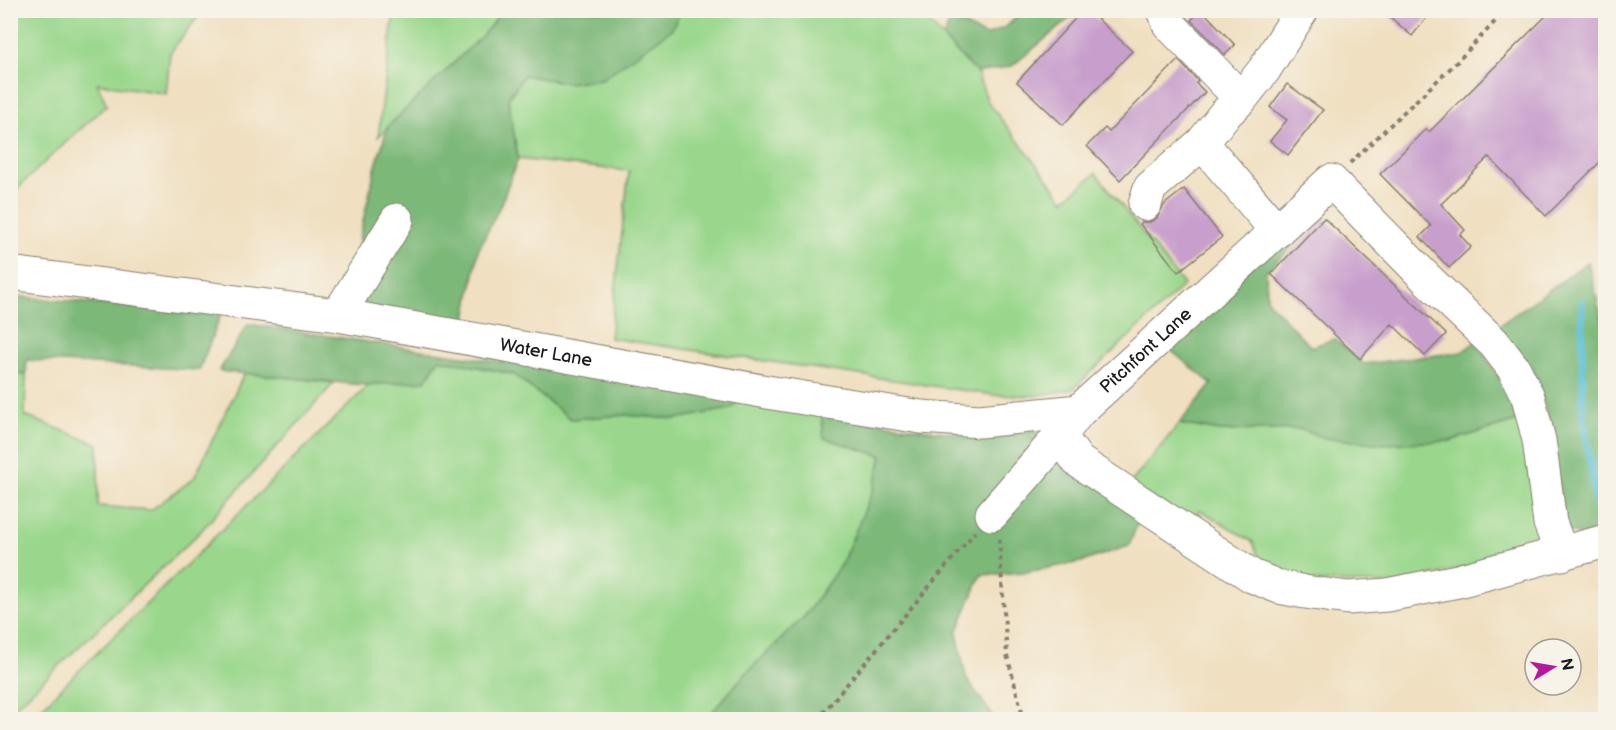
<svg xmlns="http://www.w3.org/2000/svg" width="1616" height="730" font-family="'Balsamiq Sans',sans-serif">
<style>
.green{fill:#9ad78c;stroke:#5b7a54;stroke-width:1.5}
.forest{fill:#7bb878;stroke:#4c6a4a;stroke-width:1.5}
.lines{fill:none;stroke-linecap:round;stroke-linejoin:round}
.stream{stroke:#5abfd8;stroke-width:7}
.building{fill:#c79ecc}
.minor-casing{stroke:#867e6e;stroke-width:35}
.path{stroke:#867e6e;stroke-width:4;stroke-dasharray:4.5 4.5;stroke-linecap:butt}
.minor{stroke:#fff;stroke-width:33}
.labels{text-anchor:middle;stroke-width:6;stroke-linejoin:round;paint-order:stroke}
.street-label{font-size:18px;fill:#1c1c1c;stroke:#f7f3e8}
</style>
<rect width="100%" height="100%" fill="#f7f3e8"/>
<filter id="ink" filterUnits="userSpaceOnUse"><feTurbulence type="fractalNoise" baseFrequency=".0167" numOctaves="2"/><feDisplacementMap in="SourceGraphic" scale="12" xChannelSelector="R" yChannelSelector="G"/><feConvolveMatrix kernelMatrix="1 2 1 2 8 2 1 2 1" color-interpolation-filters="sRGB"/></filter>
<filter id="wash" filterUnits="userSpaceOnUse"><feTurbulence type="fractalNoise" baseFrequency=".008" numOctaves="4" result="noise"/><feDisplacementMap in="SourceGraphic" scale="24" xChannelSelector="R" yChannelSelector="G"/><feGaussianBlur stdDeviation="1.35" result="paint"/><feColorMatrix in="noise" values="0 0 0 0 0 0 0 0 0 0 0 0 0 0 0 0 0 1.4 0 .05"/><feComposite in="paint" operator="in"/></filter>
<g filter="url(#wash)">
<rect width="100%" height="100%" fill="#f0dfc0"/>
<path class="green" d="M 11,10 L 201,10 L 202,11 L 170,53 L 166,94 L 97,83 L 107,105 L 51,156 L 11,195 Z
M 394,11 L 503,11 L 481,37 L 378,137 Z
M 681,11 L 919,11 L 943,38 L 977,73 L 988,102 L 1064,200 L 1096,173 L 1184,285 L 1073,389 L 1035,396 L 994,395 L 610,338 L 629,171 L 518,159 L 508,99 L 524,75 L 567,83 L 671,30 Z
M 439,359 L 513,374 L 571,419 L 625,415 L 677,419 L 742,398 L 821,413 L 825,438 L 882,456 L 874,488 L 842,563 L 805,616 L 708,719 L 29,720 L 370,384 Z
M 245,372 L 334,383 L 200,532 L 11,711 L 11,373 L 26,375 L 25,416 L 98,444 L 98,506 L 151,510 L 194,478 Z
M 1521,420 L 1541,550 L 1395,584 L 1296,581 L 1261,563 L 1253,542 L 1200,510 L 1188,518 L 1128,486 L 1179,424 L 1221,431 L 1299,429 L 1449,441 Z"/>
<path class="forest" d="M 503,11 L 681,11 L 671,30 L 602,79 L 567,83 L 524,75 L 508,99 L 518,159 L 501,204 L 478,251 L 466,319 L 357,307 L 359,239 L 375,169 L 388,126 L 481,37 Z
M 1023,11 L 1079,11 L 1012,66 L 977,73 L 943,38 L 951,19 L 986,36 L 1007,26 Z
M 1314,211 L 1325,216 L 1266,271 L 1267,300 L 1311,347 L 1334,339 L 1364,364 L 1462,352 L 1475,342 L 1513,398 L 1521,420 L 1449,441 L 1384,444 L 1325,438 L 1299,429 L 1221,431 L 1179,424 L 1212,384 L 1163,344 Z
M 1588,262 L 1605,333 L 1605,530 L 1584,536 L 1569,532 L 1564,517 L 1546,409 L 1533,369 L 1497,327 Z
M 10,296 L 221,315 L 199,370 L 27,360 L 26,375 L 11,373 Z
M 248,324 L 742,398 L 730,409 L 676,419 L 625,415 L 571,419 L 513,374 L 439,359 L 425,381 L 364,385 L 219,371 Z
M 821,413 L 934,431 L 993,437 L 1049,427 L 1140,516 L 1129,546 L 1081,562 L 1026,572 L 981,575 L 957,632 L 966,678 L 995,719 L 705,720 L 747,672 L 805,616 L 842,563 L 874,488 L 882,456 L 824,438 Z"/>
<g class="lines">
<path class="stream" d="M 1582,302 L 1583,417 L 1601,535
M 1603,552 L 1606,564"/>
</g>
<g id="blocks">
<path class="building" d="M 1083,10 L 1088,10 L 1132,51 L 1063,125 L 1017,82 Z
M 1202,10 L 1235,45 L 1225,55 L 1191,20 Z
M 1382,10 L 1433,10 L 1412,36 Z
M 1552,10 L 1605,10 L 1605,157 L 1546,216 L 1489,157 L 1441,204 L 1465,230 L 1460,235 L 1471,247 L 1449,268 L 1420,237 L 1431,226 L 1380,174 L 1426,129 L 1429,132 Z
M 1178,60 L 1198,81 L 1196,83 L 1205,92 L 1120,180 L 1087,146 L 1105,128 L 1109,132 Z
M 1287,84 L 1323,110 L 1288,155 L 1270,141 L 1287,120 L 1270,107 Z
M 1184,189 L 1222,237 L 1178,272 L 1140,224 L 1142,222 L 1150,222 L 1157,218 L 1165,204 Z
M 1324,218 L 1446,334 L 1425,356 L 1392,324 L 1360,359 L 1271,274 Z"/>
</g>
</g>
<g filter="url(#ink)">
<use href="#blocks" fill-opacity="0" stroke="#867e6e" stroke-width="1.5"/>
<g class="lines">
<defs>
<g id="minor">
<path d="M 1164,10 L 1169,24 L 1241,99"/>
<path d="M 1202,143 L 1277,231"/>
<path d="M 1145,204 L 1150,188 L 1202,143 L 1224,115 L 1241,99 L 1264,70 L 1302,10"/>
<path id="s1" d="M 10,273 L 338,315 L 773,393 L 921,417 L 980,421 L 1079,411"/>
<path d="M 338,315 L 397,220"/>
<path d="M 1060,436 L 1078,461 L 1252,576 L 1279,587 L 1305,592 L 1348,598 L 1387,595 L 1458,581 L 1606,541"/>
<path id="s2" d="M 992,514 L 1060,436 L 1079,411 L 1331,181 L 1426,278 L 1494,343 L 1514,369 L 1528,397 L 1539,440 L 1550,523 L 1562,554"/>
</g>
</defs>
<use href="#minor" class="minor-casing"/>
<path class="path" d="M 1350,163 L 1457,62 L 1506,10
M 999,539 L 1007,655 L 1024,720
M 817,720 L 975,532"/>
<use href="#minor" class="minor"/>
</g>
</g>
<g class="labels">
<g class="street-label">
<text dy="6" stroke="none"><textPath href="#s2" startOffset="225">Pitchfont Lane</textPath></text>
<text dy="6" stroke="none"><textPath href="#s1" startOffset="542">Water Lane</textPath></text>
</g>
</g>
<rect width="1616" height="730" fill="none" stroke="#f7f3e8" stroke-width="36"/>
<g transform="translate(1553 667) rotate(79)"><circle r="28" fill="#f7f3e8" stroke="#9f9d96" stroke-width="1.5"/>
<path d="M0-4.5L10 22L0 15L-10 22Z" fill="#b5179e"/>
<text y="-9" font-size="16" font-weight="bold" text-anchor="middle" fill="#1c1c1c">N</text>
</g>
</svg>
